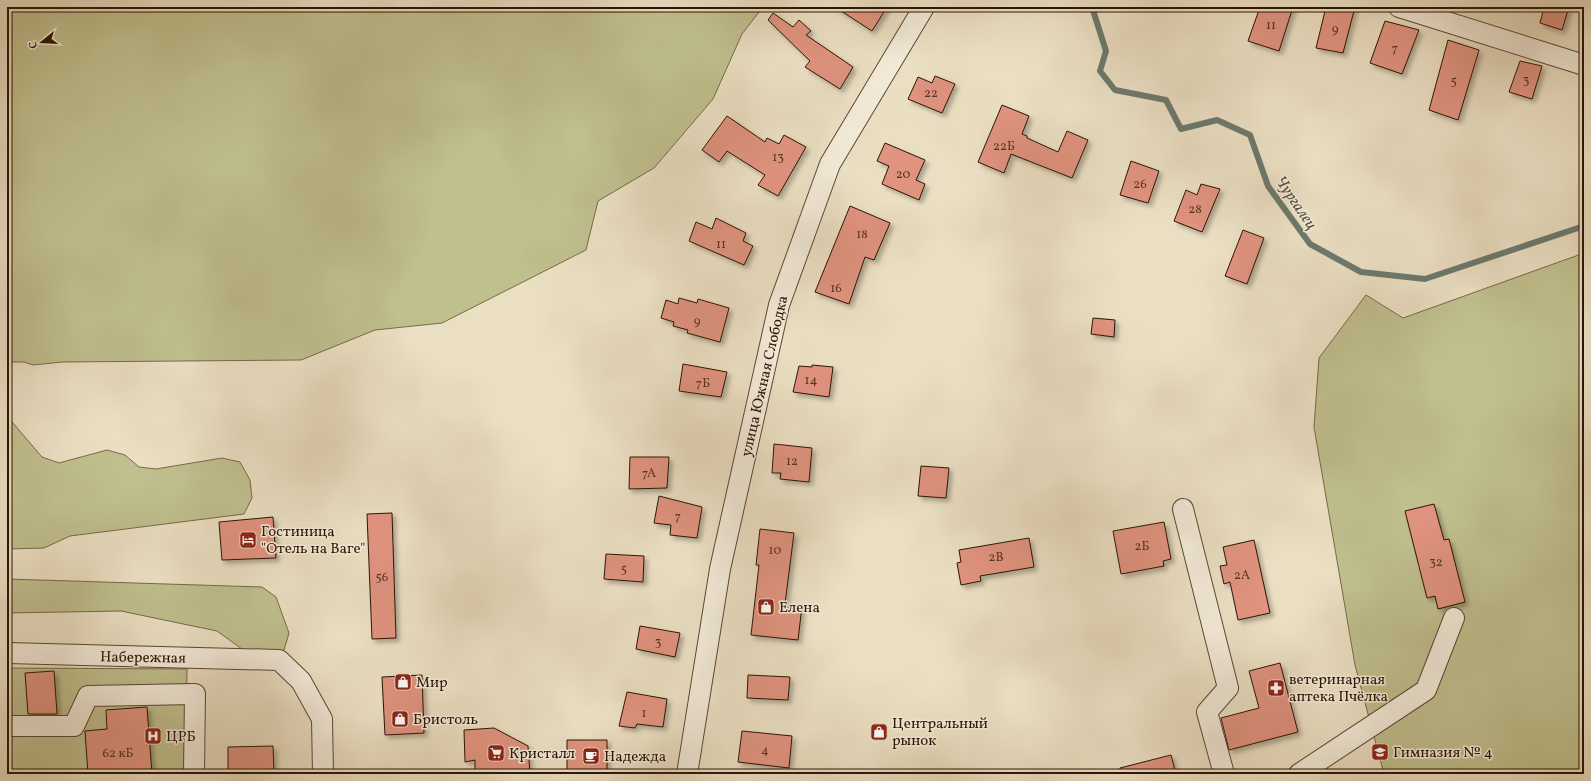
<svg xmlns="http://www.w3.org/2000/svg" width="1591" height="781" font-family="Vollkorn,serif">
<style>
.green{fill:#c0bf8e;stroke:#766a48}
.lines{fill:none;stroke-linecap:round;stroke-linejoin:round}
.stream{stroke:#6c796d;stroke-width:6}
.building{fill:#e0937f;stroke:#2b1403;filter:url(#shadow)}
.minor-casing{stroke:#5b4733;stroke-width:22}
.minor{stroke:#f2ead8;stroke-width:20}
.labels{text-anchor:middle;stroke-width:3;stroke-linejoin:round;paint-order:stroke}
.number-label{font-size:13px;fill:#583422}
.street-label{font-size:15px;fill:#2b1403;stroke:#f2ead8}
.poi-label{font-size:15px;fill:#2b1403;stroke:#f2ead8;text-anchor:start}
.water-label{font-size:16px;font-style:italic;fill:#514f41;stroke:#f2ead8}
</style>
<defs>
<filter id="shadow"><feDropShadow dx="3.5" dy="3.5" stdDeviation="2" flood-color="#0004"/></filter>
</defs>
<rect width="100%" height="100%" fill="#ebdfc3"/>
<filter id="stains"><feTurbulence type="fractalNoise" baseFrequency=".005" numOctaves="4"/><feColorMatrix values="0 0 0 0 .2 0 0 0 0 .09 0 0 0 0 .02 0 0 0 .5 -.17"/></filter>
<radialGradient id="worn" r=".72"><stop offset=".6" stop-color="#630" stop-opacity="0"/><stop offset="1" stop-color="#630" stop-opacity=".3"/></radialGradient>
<path class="green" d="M 7,7 L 763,7 L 742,34 L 713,99 L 654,168 L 598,201 L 586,250 L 442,323 L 375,330 L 301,360 L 62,362 L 33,365 L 24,362 L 7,362 Z
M 1584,253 L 1584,774 L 1384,774 L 1355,665 L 1314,427 L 1319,358 L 1366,295 L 1403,318 Z
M 7,416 L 42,457 L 59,463 L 107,450 L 125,455 L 139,467 L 156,469 L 222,458 L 240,462 L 250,480 L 252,498 L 244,514 L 70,536 L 44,548 L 7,549 Z
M 7,579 L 262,587 L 276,597 L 289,633 L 284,650 L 265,656 L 246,652 L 217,631 L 121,611 L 7,613 Z
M 7,668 L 187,669 L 185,774 L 7,774 Z"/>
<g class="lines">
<path class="stream" d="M 1092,7 L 1106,51 L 1100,71 L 1115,90 L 1166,100 L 1181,129 L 1217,120 L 1250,135 L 1268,186 L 1310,244 L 1361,272 L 1425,279 L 1584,226"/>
</g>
<path class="building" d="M 835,7 L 887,7 L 872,31 Z
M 1260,7 L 1293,7 L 1279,51 L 1248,41 Z
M 1326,7 L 1355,7 L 1343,53 L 1316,48 Z
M 1544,7 L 1569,7 L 1562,30 L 1540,23 Z
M 773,13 L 793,27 L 799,20 L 811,31 L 806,35 L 853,67 L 840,89 L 805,67 L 810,61 L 768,20 Z
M 1385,21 L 1419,30 L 1402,74 L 1370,63 Z
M 1448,40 L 1479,50 L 1458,120 L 1429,110 Z
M 1520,61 L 1542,66 L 1532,99 L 1509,92 Z
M 935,76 L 955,84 L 942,113 L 908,99 L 918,77 L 932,83 Z
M 1002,105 L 1029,116 L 1022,134 L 1027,136 L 1027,138 L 1058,152 L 1067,131 L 1088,140 L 1072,178 L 1011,154 L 1004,173 L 978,162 Z
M 727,116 L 765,142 L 767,138 L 779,144 L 784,135 L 806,147 L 778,196 L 758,185 L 765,175 L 727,151 L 719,162 L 702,150 Z
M 885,143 L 925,160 L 916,180 L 925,184 L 919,200 L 882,184 L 889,166 L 877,161 Z
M 1131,161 L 1159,171 L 1148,203 L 1120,195 Z
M 1201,184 L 1220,189 L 1202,232 L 1174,221 L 1186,190 L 1197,195 Z
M 850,206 L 890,223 L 874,260 L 865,257 L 849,304 L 815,292 Z
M 716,218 L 746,233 L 743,241 L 753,246 L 744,265 L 689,241 L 696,222 L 712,229 Z
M 1243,230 L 1264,238 L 1247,284 L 1225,276 Z
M 679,298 L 697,303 L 698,299 L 729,308 L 720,342 L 687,333 L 688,330 L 673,326 L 674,322 L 661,318 L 666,300 L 678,304 Z
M 1093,318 L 1115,320 L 1114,337 L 1091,334 Z
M 683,364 L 727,372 L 721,397 L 679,391 Z
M 812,365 L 833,367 L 829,397 L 793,392 L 799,366 L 812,367 Z
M 774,444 L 812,448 L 809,482 L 780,479 L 781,473 L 772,473 Z
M 630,457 L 669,457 L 667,488 L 629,489 Z
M 921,466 L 949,468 L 946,498 L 918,496 Z
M 659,496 L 702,507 L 697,538 L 670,535 L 671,525 L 654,523 Z
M 1434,504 L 1444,540 L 1449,539 L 1465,602 L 1438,609 L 1435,596 L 1427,598 L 1405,511 Z
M 392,513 L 396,638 L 372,639 L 367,514 Z
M 273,517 L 276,558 L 222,560 L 219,522 Z
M 1164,522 L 1171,559 L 1163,561 L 1164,566 L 1121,574 L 1113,531 Z
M 760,529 L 794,533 L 785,604 L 802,606 L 798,640 L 751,635 L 759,565 L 756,565 Z
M 1029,538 L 1034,567 L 980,576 L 981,581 L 961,585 L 957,563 L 961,562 L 959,550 Z
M 1254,540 L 1270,613 L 1238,620 L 1230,582 L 1224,584 L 1220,566 L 1227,565 L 1223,547 Z
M 606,554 L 644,556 L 643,582 L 604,579 Z
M 640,626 L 680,633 L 675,657 L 636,649 Z
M 1280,663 L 1298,732 L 1229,750 L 1221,718 L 1259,708 L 1249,671 Z
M 54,671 L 57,714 L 28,714 L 25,673 Z
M 422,675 L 424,733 L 385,735 L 382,677 Z
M 748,675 L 790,677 L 788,700 L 747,698 Z
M 627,692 L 667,699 L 663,727 L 637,724 L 635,728 L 619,726 Z
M 147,707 L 152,774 L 88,774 L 85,731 L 107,729 L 106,710 Z
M 494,728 L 528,746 L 530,774 L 475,774 L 475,760 L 465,762 L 464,730 Z
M 742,731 L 792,736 L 789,768 L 738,762 Z
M 567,740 L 607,740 L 607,774 L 567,774 Z
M 273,746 L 274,774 L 228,774 L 228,747 Z
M 1171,755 L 1176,774 L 1120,774 L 1120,768 Z"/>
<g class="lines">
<defs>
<path id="minor" d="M 1399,7 L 1584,65
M 1183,509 L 1228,688 L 1207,712 L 1224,774
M 7,653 L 279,660 L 301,681 L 322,719 L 323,774
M 10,726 L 74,726 L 88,696 L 195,694 L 194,774
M 687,774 L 720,569 L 779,305 L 830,164 L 924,7
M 1299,774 L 1426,690 L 1454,618"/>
</defs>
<use href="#minor" class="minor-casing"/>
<use href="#minor" class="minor"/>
</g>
<defs>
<symbol id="hotel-square" viewBox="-11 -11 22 22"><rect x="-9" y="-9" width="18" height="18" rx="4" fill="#8f2418" stroke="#f2ead8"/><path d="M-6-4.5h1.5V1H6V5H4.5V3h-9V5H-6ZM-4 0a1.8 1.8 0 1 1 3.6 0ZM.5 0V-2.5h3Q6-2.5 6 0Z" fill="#fff"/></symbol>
<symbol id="shop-square" viewBox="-11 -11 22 22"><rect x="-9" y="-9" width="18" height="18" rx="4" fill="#8f2418" stroke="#f2ead8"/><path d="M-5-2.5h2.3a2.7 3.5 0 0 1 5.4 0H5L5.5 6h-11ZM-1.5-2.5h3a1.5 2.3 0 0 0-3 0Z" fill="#fff"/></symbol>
<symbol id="pharmacy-square" viewBox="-11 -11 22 22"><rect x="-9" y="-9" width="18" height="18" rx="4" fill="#8f2418" stroke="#f2ead8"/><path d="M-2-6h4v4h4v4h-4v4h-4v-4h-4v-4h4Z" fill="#fff"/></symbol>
<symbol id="hospital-square" viewBox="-11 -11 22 22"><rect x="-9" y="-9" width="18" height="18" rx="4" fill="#8f2418" stroke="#f2ead8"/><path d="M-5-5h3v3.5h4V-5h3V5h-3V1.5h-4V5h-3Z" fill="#fff"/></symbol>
<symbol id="school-square" viewBox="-11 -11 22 22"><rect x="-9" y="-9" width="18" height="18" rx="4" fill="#8f2418" stroke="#f2ead8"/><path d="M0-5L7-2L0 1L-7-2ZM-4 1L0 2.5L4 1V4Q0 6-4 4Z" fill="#fff"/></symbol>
<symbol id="supermarket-square" viewBox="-11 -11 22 22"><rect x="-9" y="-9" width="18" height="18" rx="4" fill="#8f2418" stroke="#f2ead8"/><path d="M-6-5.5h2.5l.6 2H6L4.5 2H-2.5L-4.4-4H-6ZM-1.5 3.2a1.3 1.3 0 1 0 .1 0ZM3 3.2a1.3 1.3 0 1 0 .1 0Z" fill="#fff"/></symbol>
<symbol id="cafe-square" viewBox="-11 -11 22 22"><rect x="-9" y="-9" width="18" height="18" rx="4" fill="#8f2418" stroke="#f2ead8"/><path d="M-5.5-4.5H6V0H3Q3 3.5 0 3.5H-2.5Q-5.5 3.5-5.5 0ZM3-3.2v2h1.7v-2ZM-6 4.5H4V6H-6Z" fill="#fff"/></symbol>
</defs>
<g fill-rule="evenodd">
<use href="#hotel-square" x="238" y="530" width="20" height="20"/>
<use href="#shop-square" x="756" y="597" width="20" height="20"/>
<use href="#shop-square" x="393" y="672" width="20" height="20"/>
<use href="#pharmacy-square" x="1266" y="678" width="20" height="20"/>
<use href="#shop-square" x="390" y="709" width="20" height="20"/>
<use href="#shop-square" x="869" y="722" width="20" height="20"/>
<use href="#hospital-square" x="143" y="726" width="20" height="20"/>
<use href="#school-square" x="1370" y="742" width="20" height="20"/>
<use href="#supermarket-square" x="486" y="743" width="20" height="20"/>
<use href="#cafe-square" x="581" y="746" width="20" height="20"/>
</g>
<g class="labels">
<g class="number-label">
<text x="1271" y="29">11</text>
<text x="1335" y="33">9</text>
<text x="1395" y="52">7</text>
<text x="1526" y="84">3</text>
<text x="1454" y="85">5</text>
<text x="931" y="97">22</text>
<text x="1004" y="150">22Б</text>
<text x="778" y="161">13</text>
<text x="903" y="178">20</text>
<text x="1140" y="188">26</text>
<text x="1195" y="213">28</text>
<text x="862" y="238">18</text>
<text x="721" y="248">11</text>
<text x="836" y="292">16</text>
<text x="697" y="325">9</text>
<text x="811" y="384">14</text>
<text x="703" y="387">7Б</text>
<text x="792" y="465">12</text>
<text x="649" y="477">7А</text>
<text x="678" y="520">7</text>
<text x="1142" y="550">2Б</text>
<text x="775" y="554">10</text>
<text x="996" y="561">2В</text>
<text x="1436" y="566">32</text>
<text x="624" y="573">5</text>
<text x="1242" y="579">2А</text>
<text x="382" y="581">56</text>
<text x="658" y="646">3</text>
<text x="644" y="717">1</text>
<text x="765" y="754">4</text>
<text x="118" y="757">62 кБ</text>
</g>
<g class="street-label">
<text transform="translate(764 376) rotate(-77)" y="5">улица Южная Слободка</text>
<text transform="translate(143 657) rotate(1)" y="5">Набережная</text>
</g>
<g class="poi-label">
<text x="261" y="536">Гостиница<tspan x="261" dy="17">"Отель на Ваге"</tspan></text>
<text x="779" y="612">Елена</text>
<text x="1289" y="684">ветеринарная<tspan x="1289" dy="17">аптека Пчёлка</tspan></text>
<text x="416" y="687">Мир</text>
<text x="413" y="724">Бристоль</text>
<text x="892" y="728">Центральный<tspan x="892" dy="17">рынок</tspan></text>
<text x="166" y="741">ЦРБ</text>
<text x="1393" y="757">Гимназия № 4</text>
<text x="509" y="758">Кристалл</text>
<text x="604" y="761">Надежда</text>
</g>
<g class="water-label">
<text transform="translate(1297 202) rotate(56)" y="6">Чургалец</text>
</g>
</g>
<rect width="1591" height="781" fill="none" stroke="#ebdfc3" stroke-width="24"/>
<rect x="8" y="8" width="1575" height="765" fill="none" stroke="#2b1403" stroke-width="2"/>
<rect x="12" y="12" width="1567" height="757" fill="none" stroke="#2b1403"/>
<g transform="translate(42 42) rotate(252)" stroke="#f2ead8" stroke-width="3" paint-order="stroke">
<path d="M0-3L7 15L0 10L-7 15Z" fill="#2b1403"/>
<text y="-6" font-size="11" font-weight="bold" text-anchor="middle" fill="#2b1403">С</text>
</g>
<rect width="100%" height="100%" filter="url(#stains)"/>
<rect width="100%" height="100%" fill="url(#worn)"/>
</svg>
